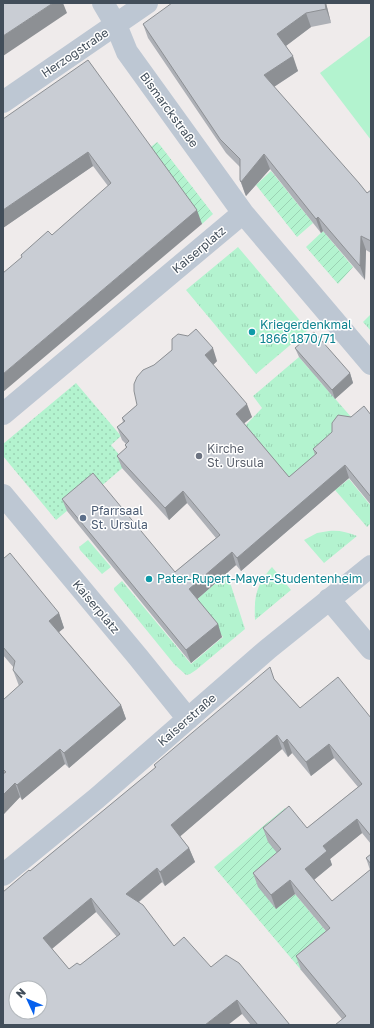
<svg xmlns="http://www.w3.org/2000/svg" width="374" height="1028" font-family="'Golos Text',sans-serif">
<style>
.grass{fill:url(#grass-tufts)}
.park{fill:url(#park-dots)}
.garden{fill:url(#garden-furrows)}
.pitch{fill:#b3f3cf}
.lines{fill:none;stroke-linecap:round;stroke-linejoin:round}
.minor{stroke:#bdc7d3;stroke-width:22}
.wall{fill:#adb0b6;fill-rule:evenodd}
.shaded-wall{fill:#8d9094}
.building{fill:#c9cdd4;stroke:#8d9094;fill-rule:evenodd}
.culture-dot{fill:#0f9aa8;stroke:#fff;stroke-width:1.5}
.worship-dot{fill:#6b7280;stroke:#fff;stroke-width:1.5}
.service-dot{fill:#5c6f8a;stroke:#fff;stroke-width:1.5}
.labels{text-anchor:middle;stroke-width:3;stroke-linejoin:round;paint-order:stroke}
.street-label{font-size:12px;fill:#424e5a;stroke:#fff}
.culture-label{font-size:12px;fill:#0d838f;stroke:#fff;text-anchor:start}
.worship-label{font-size:12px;fill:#5b616d;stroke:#fff;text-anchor:start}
.service-label{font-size:12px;fill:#4e5e75;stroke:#fff;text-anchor:start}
</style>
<defs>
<pattern id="grass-tufts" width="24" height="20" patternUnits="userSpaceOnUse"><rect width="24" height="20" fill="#b3f3cf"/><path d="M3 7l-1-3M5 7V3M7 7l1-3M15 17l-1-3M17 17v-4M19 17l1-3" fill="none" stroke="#9bd2b4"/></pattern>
<pattern id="park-dots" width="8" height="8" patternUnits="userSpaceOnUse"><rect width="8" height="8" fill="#b3f3cf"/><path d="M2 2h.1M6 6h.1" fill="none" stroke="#9bd2b4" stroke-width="1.8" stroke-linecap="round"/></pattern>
<pattern id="garden-furrows" width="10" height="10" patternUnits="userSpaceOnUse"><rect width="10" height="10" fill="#b3f3cf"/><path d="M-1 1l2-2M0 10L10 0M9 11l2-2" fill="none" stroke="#9bd2b4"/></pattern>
</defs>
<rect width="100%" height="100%" fill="#efebeb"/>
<path class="grass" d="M 238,247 L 308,330 L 256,374 L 186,290 Z
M 371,314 L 371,331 L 363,322 Z
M 299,357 L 309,369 L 316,363 L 316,377 L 352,418 L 294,487 L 244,427 L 262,408 L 253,396 Z
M 349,479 L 371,506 L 371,523 L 367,527 L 335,490 Z
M 329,531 C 339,530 347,532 357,536 L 324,563 L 304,540 L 317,533 Z
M 88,540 L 111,567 L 102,574 L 80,550 L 79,547 Z
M 272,567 L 291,590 L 255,620 C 254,597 256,585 272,567 Z
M 227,573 L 245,629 L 196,670 L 190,674 L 186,675 L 174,664 L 114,590 L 114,588 L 122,581 L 191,664 L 223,637 L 194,602 Z"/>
<path class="park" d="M 76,383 L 121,436 L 111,445 L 127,464 L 99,488 L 97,486 L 56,520 L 3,456 L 3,444 Z"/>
<path class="garden" d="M 157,142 L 160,145 L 213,214 L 202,224 L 147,150 Z
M 271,171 L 313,223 L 297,237 L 256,185 Z
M 323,231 L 353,267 L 338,284 L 306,247 Z
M 285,808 L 295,820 L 276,909 L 295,894 L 335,942 L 301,970 L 214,867 Z"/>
<path class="pitch" d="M 371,35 L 371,140 L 320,73 Z"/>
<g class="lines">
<path class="minor" d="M 103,3 L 116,25 L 127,52 L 243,213 L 371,364
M 3,102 L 147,3
M 3,414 L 243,213
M 3,495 L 138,657 L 188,719
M 329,599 L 371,649
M 3,875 L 97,798 L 268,649 L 371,566"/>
</g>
<path class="wall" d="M 326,3 L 331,23 L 311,27 L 286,46 L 298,71 L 274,87 L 367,193 L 371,190 L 371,253 L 366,250 L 365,280 L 323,231 L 321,233 L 270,169 L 246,196 L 245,194 L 240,180 L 240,167 L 226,153 L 148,38 L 143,24 Z
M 88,60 L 202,224 L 22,257 L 21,255 L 52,235 L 108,186 L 93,166 L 3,228 Z
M 295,348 L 350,373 L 353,383 L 335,399 L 299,357 Z
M 172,350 L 217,361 L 213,365 L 252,417 L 244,423 L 289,477 L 315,455 L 313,449 L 351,417 L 371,415 L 371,505 L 349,478 L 241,571 L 236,565 L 197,599 L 222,637 L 191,663 L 67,511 L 62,499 L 175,572 L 216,538 L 187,503 L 169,520 L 122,468 L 117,456 L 126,448 L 125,445 L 126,444 L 122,440 L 117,427 L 123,422 L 122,418 L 137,405 L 154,365 Z
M 3,559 L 59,613 L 64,628 L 59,632 L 121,705 L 126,719 L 69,768 L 65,764 L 22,800 L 20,797 L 3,815 L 3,700 L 19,686 L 13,670 L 14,668 L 3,655 Z
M 274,679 L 300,708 L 371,718 L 371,844 L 362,833 L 330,859 L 332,865 L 314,880 L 332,901 L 370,870 L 366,858 L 371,854 L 371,1025 L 342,1019 L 301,970 L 296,956 L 326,931 L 295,894 L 276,909 L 258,887 L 253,873 L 277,853 L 268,842 L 263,828 L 307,828 L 358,787 L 334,758 L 311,776 L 292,753 L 288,757 L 282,749 L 180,836 L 189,848 L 195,862 L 165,886 L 162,882 L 139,902 L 174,946 L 211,967 L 290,1025 L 251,1025 L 242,1014 L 3,1025 L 30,871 L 155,768 L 154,765 ZM 96,912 L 117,937 L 80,965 L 69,969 L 52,949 Z"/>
<path class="shaded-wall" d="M 53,3 L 63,3 L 67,13 L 3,56 L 3,36 Z
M 325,3 L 326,3 L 331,23 L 326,9 Z
M 306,13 L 311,27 L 283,48 L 277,34 Z
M 293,56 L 298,71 L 269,90 L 264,75 Z
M 88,152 L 93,166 L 3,228 L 3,210 Z
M 264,154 L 270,169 L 246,196 L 241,182 Z
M 197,210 L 202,224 L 3,392 L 3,374 Z
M 318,217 L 323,231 L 321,233 L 316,219 Z
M 361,236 L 366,250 L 365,280 L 360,266 Z
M 213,348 L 217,361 L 210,368 L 205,355 Z
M 350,373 L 353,383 L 335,399 L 332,390 Z
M 247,404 L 252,417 L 241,426 L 236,414 Z
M 345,465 L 349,478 L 241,571 L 237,558 Z
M 183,491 L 187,503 L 169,520 L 165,508 Z
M 232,552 L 236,565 L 194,602 L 189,589 Z
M 59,613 L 64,628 L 54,636 L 49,621 Z
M 218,624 L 222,637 L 191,663 L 186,650 Z
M 121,705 L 126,719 L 69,768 L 64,753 Z
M 277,735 L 282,749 L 176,840 L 171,825 Z
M 287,739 L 292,753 L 288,757 L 283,743 Z
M 329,744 L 334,758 L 311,776 L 306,762 Z
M 60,749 L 65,764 L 22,800 L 17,785 Z
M 15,783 L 20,797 L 3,815 L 3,795 Z
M 357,819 L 362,833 L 330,859 L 332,865 L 310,883 L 305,869 L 323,846 Z
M 189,848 L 195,862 L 165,886 L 160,872 Z
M 157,868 L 162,882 L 131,908 L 126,894 Z
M 290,880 L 295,894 L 276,909 L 271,895 Z
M 91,898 L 96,912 L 48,952 L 43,938 Z
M 237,1000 L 242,1014 L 228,1025 L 205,1025 Z"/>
<path class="building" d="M 3,3 L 53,3 L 3,36 Z
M 172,3 L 325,3 L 326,9 L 306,13 L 277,34 L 293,56 L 264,75 L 359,183 L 367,193 L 371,190 L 371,241 L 361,236 L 360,266 L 318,217 L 316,219 L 264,154 L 241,182 L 240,180 L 240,159 L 220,139 L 143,24 Z
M 88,60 L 197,210 L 3,374 L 3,273 L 22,257 L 21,255 L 48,231 L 52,235 L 111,183 L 88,152 L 3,210 L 3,119 Z
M 196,329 L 213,348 L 205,355 L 247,404 L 236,414 L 289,477 L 317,453 L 313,449 L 332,432 L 332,423 L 338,415 L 351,417 L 364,406 L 371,415 L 371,497 L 345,465 L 237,558 L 232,552 L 189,589 L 218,624 L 186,650 L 62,499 L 93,473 L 175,572 L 220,535 L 183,491 L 165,508 L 117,456 L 127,447 L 125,445 L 129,441 L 117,427 L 125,421 L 122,418 L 137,405 L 134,391 L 134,384 L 137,377 L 143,370 L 154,365 L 172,350 L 172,339 L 178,334 L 188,336 Z
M 314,332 L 350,373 L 332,390 L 295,348 Z
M 10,553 L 59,613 L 49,621 L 121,705 L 64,753 L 60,749 L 17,785 L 15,783 L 3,795 L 3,774 L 6,772 L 3,769 L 3,700 L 23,682 L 13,670 L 15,661 L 3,647 L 3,559 Z
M 270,667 L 274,679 L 300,708 L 338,677 L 371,718 L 371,836 L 357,819 L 323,846 L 327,851 L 305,869 L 332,901 L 371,869 L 371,1025 L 335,1025 L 346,1016 L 296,956 L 330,928 L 290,880 L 271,895 L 253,873 L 281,849 L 263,828 L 289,806 L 307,828 L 362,784 L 329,744 L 306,762 L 287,739 L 283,743 L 277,735 L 171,825 L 189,848 L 160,872 L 157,868 L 126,894 L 143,905 L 174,946 L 184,937 L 211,967 L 226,955 L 239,963 L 290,1025 L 258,1025 L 237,1000 L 205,1025 L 3,1025 L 3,892 L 29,870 L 30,871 L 156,767 L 154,765 ZM 91,898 L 120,934 L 80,965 L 77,963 L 69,969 L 43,938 ZM 16,988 L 40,988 L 40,1012 L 16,1012 Z
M 371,854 L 371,864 L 366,858 Z"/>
<g class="culture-dot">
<circle cx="252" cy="332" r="4"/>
<circle cx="149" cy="579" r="4"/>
</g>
<circle class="worship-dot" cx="199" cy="456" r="4"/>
<circle class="service-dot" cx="83" cy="518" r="4"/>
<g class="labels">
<g class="street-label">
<text transform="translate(75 53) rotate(-34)" y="4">Herzogstraße</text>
<text transform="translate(169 110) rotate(54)" y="4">Bismarckstraße</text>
<text transform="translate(199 250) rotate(-40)" y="4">Kaiserplatz</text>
<text transform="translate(96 607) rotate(50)" y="4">Kaiserplatz</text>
<text transform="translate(187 720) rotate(-41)" y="4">Kaiserstraße</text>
</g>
<g class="culture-label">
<text x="260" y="329">Kriegerdenkmal<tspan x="260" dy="14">1866 1870/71</tspan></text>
<text x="157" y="583">Pater-Rupert-Mayer-Studentenheim</text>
</g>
<g class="worship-label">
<text x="207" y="453">Kirche<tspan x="207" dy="14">St. Ursula</tspan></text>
</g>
<g class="service-label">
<text x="91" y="515">Pfarrsaal<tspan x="91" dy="14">St. Ursula</tspan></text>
</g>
</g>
<rect width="374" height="1028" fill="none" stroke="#424e5a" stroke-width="8"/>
<g transform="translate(28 1000) rotate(314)"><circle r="19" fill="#ffffff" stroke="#b3b8bd"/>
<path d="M0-3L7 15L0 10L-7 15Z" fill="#0660ed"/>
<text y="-6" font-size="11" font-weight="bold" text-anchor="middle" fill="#424e5a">N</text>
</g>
</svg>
